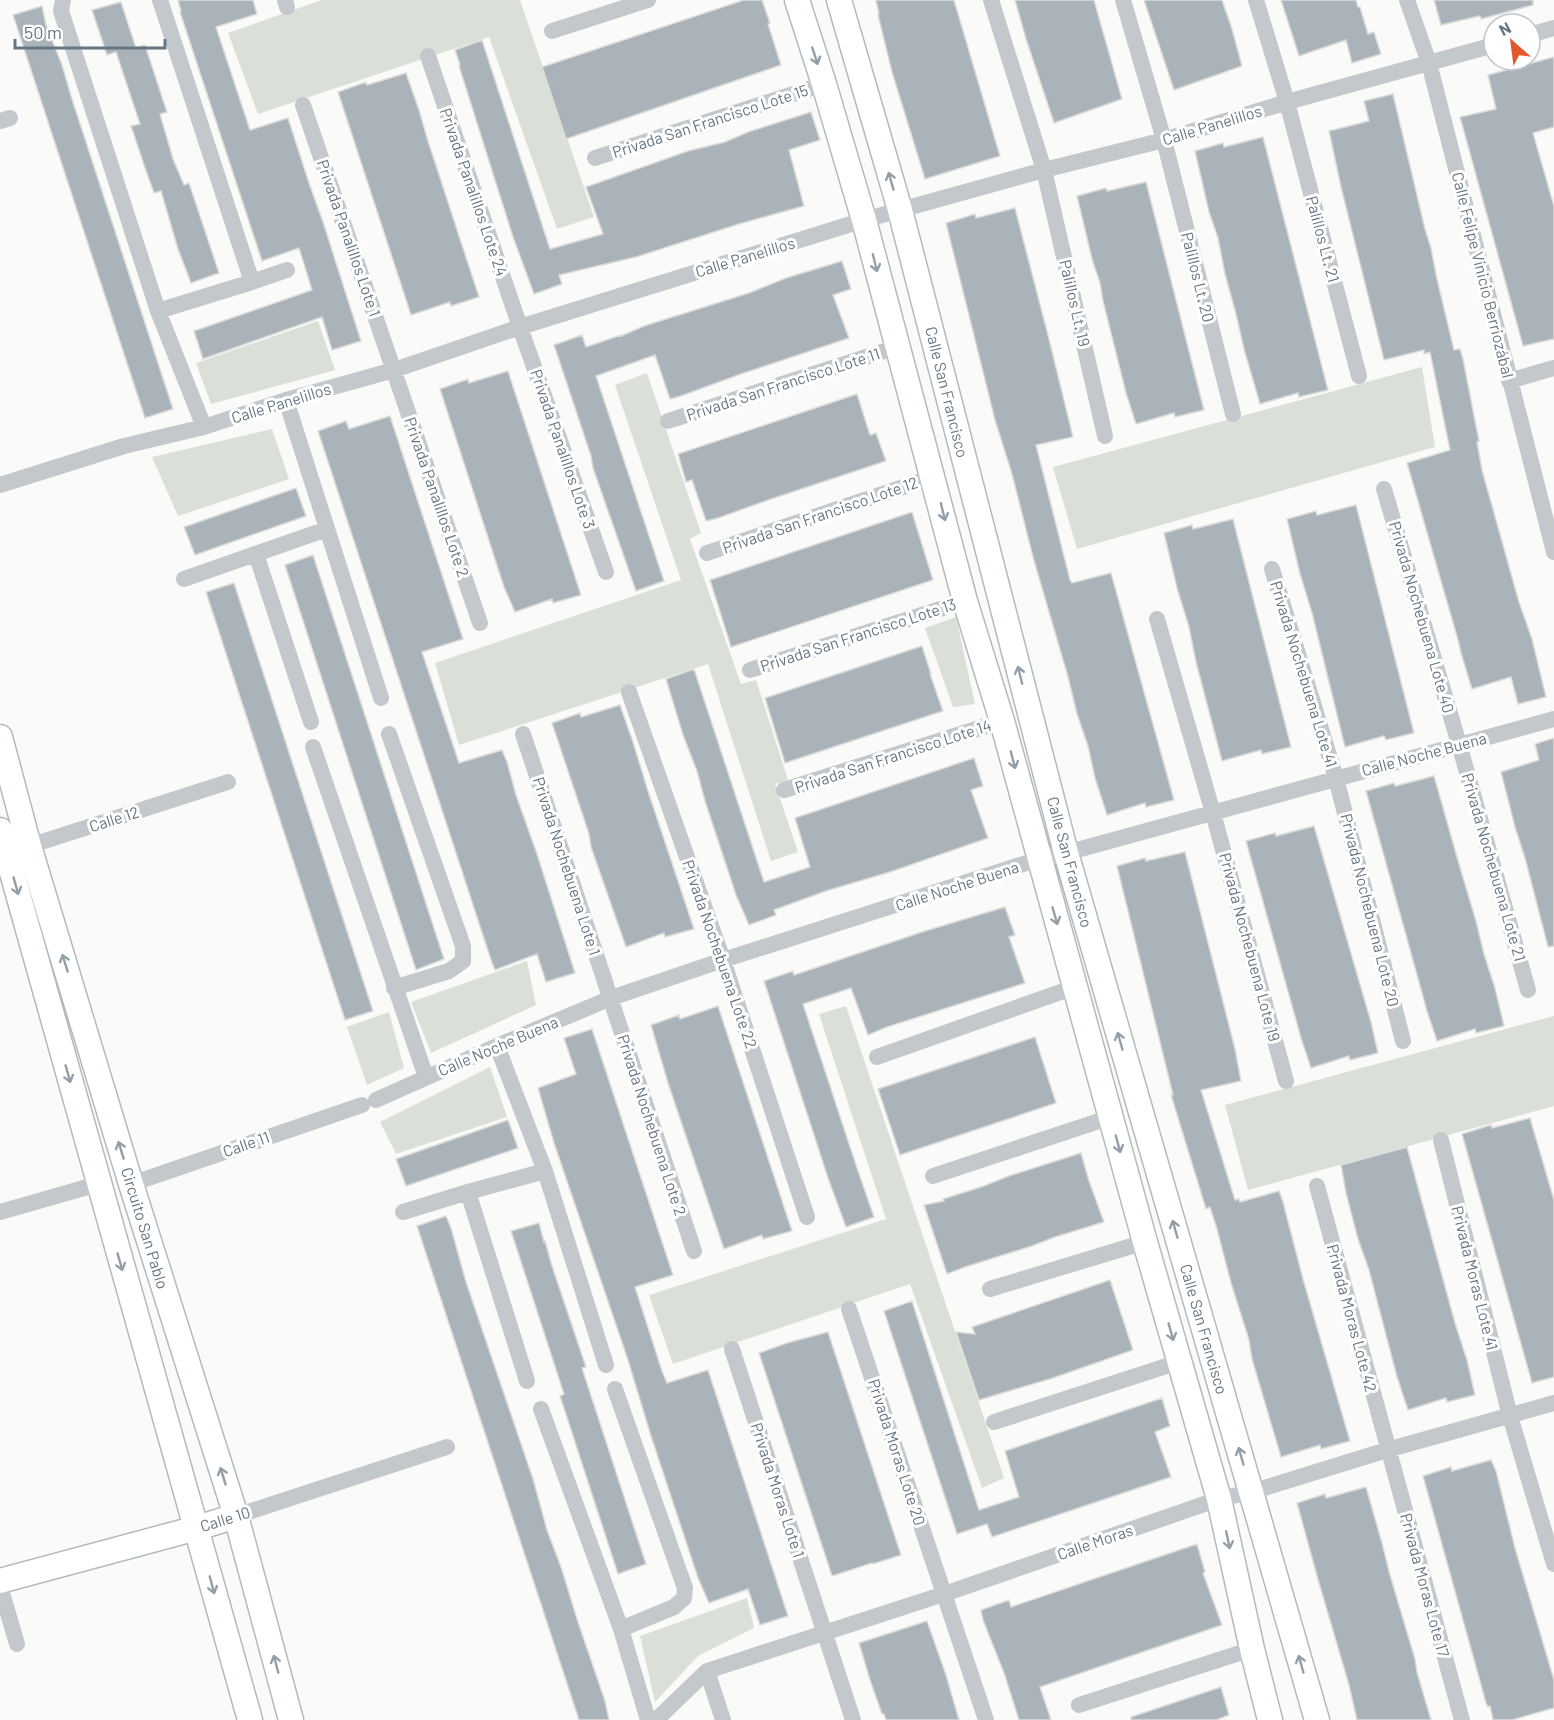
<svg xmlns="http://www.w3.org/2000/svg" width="1554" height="1720" font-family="Barlow,sans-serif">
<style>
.green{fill:#dadfd7}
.building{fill:#aab3b9;stroke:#dcdcda;stroke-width:1.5}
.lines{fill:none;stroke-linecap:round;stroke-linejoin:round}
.secondary-casing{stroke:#b3babf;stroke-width:27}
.street{stroke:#c3c8cc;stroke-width:16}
.secondary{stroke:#fff;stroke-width:24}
.oneway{stroke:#939fa8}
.labels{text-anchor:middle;stroke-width:6;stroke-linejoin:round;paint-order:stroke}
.street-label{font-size:16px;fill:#657683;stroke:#fff}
</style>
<rect width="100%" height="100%" fill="#fafaf8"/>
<path class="green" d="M 322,0 L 520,0 L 594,217 L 557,229 L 489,37 L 258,114 L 228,33 Z
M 318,321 L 335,370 L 211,404 L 196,363 Z
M 1422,367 L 1435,447 L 1077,549 L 1053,467 Z
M 647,373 L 701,533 L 690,539 L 741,684 L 756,680 L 788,780 L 775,784 L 798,852 L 771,861 L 708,664 L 459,745 L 435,663 L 681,580 L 615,385 Z
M 272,429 L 289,479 L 178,516 L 152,457 Z
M 956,617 L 975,704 L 953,707 L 925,628 Z
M 527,961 L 536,1005 L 431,1053 L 411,1002 Z
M 846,1006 L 1004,1478 L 982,1488 L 910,1284 L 673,1364 L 649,1295 L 886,1219 L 819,1014 Z
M 389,1012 L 404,1068 L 367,1085 L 347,1027 Z
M 1554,1016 L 1554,1106 L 1248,1190 L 1225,1105 Z
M 490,1067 L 507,1117 L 396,1154 L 380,1122 Z
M 747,1598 L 754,1628 L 698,1656 L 655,1702 L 640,1636 Z"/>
<path class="building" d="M 178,0 L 253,0 L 257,14 L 216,27 L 250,130 L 288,118 L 309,183 L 323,222 L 361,341 L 332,350 L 322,317 L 203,359 L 194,331 L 312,290 L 299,248 L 262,261 L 180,12 L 181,11 Z
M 744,0 L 762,0 L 770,23 L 768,24 L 781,65 L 566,139 L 542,67 Z
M 876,0 L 954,0 L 1000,156 L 925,179 L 892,72 L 878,15 L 879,14 Z
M 1015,0 L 1094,0 L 1122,99 L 1054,123 L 1026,39 Z
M 1144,0 L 1222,0 L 1232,29 L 1242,66 L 1174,90 Z
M 1281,0 L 1356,0 L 1358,7 L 1360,7 L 1368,34 L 1374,32 L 1381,54 L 1352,63 L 1346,40 L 1299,56 Z
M 1434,0 L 1533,0 L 1533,5 L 1481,19 L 1480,16 L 1441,25 Z
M 121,2 L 136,48 L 145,45 L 167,112 L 160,114 L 173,159 L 184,185 L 189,183 L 219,273 L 191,283 L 178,249 L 161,191 L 154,193 L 144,165 L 131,126 L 140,124 L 116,52 L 107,55 L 92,10 Z
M 42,6 L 46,25 L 62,65 L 71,96 L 173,409 L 145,418 L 13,15 Z
M 482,40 L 550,249 L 603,234 L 586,187 L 688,151 L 725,142 L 748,132 L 811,112 L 820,140 L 789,150 L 804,206 L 739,224 L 636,257 L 559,275 L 562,284 L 534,294 L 513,237 L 459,66 L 460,65 L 455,50 Z
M 1554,57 L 1554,127 L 1533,133 L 1554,206 L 1554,339 L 1523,346 L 1460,117 L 1496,109 L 1488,75 Z
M 406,73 L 419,110 L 428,141 L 479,297 L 451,306 L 450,302 L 411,315 L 338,92 L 366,82 L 367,85 Z
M 1393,94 L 1425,229 L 1431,248 L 1437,279 L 1454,350 L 1460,349 L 1463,359 L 1479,441 L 1477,442 L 1482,470 L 1519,602 L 1532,639 L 1546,697 L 1518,704 L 1511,677 L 1472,689 L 1461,653 L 1458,640 L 1407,463 L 1450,450 L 1430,352 L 1424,354 L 1424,350 L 1384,360 L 1341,187 L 1329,131 L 1369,121 L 1364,101 Z
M 1263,137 L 1328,390 L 1299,397 L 1298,393 L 1260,404 L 1244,349 L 1236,314 L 1225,274 L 1218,238 L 1209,212 L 1195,151 L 1223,143 L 1224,147 Z
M 1146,182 L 1204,410 L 1175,417 L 1174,413 L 1136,424 L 1126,393 L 1103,301 L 1100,283 L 1092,259 L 1077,196 L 1106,188 L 1107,191 Z
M 1015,208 L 1049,339 L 1073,437 L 1036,445 L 1070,580 L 1072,583 L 1111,573 L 1174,800 L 1146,807 L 1145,803 L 1107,815 L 1095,778 L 1088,746 L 1077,714 L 1068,677 L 1033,557 L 1012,474 L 995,420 L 946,223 L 975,214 L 976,218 Z
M 842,261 L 851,289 L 833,295 L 849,338 L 741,374 L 681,396 L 670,399 L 655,355 L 596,376 L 664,581 L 636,591 L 593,468 L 591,456 L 554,345 L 582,335 L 586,347 L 621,335 L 621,336 L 644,326 L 749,293 L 786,278 Z
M 508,371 L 581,595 L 553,603 L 552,599 L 515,612 L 504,587 L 440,389 L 468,379 L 469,383 Z
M 857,394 L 870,435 L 876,433 L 886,461 L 774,498 L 718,518 L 706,521 L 692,480 L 686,482 L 678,454 Z
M 390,416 L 463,639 L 422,652 L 459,763 L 502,750 L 507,762 L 516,795 L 537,854 L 575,973 L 546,982 L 537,954 L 495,970 L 492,963 L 318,431 L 346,421 L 349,429 Z
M 296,488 L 306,516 L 195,555 L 184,527 Z
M 1356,505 L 1414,733 L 1386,740 L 1384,736 L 1345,747 L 1312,613 L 1300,574 L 1287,519 L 1316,511 L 1317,515 Z
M 912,512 L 933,580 L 731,647 L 710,580 Z
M 1233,519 L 1291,747 L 1262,754 L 1261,750 L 1222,761 L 1196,662 L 1189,627 L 1177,588 L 1164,533 L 1192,525 L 1193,529 Z
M 313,555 L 444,959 L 416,970 L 285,565 Z
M 234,583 L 373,1011 L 345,1020 L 206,592 Z
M 922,646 L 931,674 L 930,674 L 943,711 L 785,763 L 765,698 Z
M 694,669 L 764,882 L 810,867 L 795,818 L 974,758 L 983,786 L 971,790 L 988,838 L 890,872 L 826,891 L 774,910 L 776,915 L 749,925 L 736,895 L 705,801 L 697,771 L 683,735 L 666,679 Z
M 620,705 L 633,742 L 648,791 L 694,929 L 665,937 L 664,933 L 626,947 L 591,847 L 589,834 L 552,723 L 580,713 L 581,717 Z
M 1554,738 L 1554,946 L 1548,947 L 1525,858 L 1515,827 L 1501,772 L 1539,760 L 1535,744 Z
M 1434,776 L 1459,864 L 1476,921 L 1484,954 L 1495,988 L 1504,1026 L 1476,1033 L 1475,1029 L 1437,1041 L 1427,1011 L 1366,791 L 1394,783 L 1395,786 Z
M 1314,826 L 1371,1022 L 1378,1053 L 1350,1060 L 1349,1056 L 1311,1068 L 1301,1038 L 1246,841 L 1275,833 L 1276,836 Z
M 1185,852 L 1235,1049 L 1241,1081 L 1201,1090 L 1235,1200 L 1239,1199 L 1240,1202 L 1279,1191 L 1283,1202 L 1303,1279 L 1350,1441 L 1321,1449 L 1320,1445 L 1281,1457 L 1252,1359 L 1249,1340 L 1231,1283 L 1217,1229 L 1210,1207 L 1206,1209 L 1171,1095 L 1173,1095 L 1117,866 L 1145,858 L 1146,861 Z
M 1005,907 L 1015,935 L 1009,937 L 1025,983 L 887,1027 L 868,1035 L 851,988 L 803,1004 L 857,1168 L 874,1217 L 846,1227 L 828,1178 L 764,981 L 793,971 L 794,975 L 925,931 Z
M 718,1006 L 792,1231 L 763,1239 L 762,1235 L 724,1249 L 668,1083 L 651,1025 L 679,1015 L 680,1019 Z
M 592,1029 L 673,1275 L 635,1287 L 662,1371 L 667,1383 L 708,1370 L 788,1616 L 760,1625 L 748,1589 L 709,1603 L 698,1578 L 651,1436 L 627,1357 L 554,1143 L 538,1088 L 576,1074 L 564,1038 Z
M 1035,1037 L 1056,1103 L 900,1155 L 878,1089 Z
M 1530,1118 L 1554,1200 L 1554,1377 L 1532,1383 L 1462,1134 L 1491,1125 L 1492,1128 Z
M 508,1120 L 518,1148 L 406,1186 L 396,1159 Z
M 1407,1147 L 1455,1323 L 1467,1360 L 1475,1395 L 1447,1402 L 1446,1398 L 1408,1410 L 1397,1377 L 1369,1270 L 1358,1239 L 1346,1193 L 1341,1165 Z
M 1081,1153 L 1089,1181 L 1104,1222 L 1055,1237 L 1032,1246 L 965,1267 L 947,1274 L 924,1205 L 944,1201 L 943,1199 L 984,1186 L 1006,1177 Z
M 446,1216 L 451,1228 L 466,1282 L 533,1479 L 547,1530 L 561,1567 L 578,1622 L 605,1701 L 609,1720 L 579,1720 L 453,1336 L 417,1226 Z
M 539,1223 L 544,1242 L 545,1241 L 552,1266 L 586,1367 L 582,1368 L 646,1564 L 618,1574 L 560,1396 L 564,1394 L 511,1231 Z
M 1110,1280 L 1133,1350 L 1053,1378 L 979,1400 L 956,1332 L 975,1334 L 972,1327 Z
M 912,1301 L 979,1510 L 1019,1497 L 1005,1451 L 1162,1398 L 1170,1426 L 1155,1432 L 1171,1477 L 992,1537 L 987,1524 L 957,1534 L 884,1311 Z
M 828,1332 L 901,1555 L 873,1564 L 872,1563 L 832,1576 L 759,1353 L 787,1343 Z
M 1491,1460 L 1496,1471 L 1515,1548 L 1554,1680 L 1554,1708 L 1512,1720 L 1493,1720 L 1490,1706 L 1488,1707 L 1486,1703 L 1423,1476 L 1451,1467 L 1452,1471 Z
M 1366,1487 L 1382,1543 L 1390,1575 L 1415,1659 L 1417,1672 L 1431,1720 L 1357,1720 L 1349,1685 L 1319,1583 L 1297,1503 L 1325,1494 L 1326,1498 Z
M 1197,1544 L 1205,1572 L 1203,1573 L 1222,1625 L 1040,1687 L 1051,1720 L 1019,1720 L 1004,1673 L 983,1620 L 981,1610 L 1009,1600 L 1011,1607 Z
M 927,1621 L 946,1675 L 959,1720 L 886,1720 L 884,1714 L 882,1714 L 870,1680 L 859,1643 Z
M 1221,1687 L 1229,1715 L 1216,1720 L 1131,1720 L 1131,1717 Z"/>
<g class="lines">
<defs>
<path id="secondary" d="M 797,0 L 824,84 L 864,220 L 965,601 L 1002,721 L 1145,1242 L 1219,1499 L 1252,1649 L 1270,1720
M 839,0 L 900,210 L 1066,853 L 1317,1720
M 0,737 L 29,846 L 131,1184 L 236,1516 L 291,1720
M 0,830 L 250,1720
M 0,1581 L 197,1528 L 236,1516"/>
</defs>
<use href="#secondary" class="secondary-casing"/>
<path class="street" d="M 63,0 L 61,11 L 158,311 L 204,427
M 160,0 L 252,282
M 285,0 L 287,7
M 991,0 L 1044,170 L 1105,436
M 1123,0 L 1164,140 L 1233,414
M 1256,0 L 1287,102 L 1359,376
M 1407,0 L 1429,63 L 1554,552
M 552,31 L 648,0
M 1530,35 L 1554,28
M 428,56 L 520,327 L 606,572
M 303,105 L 480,623
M 0,121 L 10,118
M 595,158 L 824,84
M 158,311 L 252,282 L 287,270
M 1509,381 L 1554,368
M 286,400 L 381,698
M 668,421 L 897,347
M 0,485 L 124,446 L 204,427 L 286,400 L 394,370 L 520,327 L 864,220 L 1044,170 L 1164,140 L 1287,102 L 1494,45
M 1384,489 L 1459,744 L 1528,990
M 707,553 L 933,477
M 256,554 L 311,722
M 1272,569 L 1336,778 L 1403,1041
M 184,579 L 327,529
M 1157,619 L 1213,813 L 1286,1081
M 750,670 L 965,601
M 629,692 L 723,960 L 807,1217
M 389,734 L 463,946 L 463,961 L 449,971 L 394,988
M 523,734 L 694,1251
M 313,747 L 426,1077
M 784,790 L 1002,721
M 29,846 L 228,782
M 497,1046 L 545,1171 L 606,1365
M 877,1057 L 1075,987
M 376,1100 L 497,1046 L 611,998 L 723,960 L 1039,859 L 1066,853 L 1554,719
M 1441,1140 L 1510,1416 L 1554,1564
M 933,1176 L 1111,1117
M 131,1184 L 362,1105
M 1317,1186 L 1462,1720
M 468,1192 L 527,1381
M 0,1212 L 98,1184
M 403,1212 L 468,1192 L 545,1171
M 990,1289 L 1145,1242
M 849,1309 L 986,1720
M 732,1349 L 853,1720
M 615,1389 L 685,1588 L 684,1598 L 674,1607 L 621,1629
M 541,1409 L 621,1629 L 648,1720
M 994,1422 L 1179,1362
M 236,1516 L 447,1447
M 0,1586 L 17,1644
M 707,1671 L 723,1720
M 1079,1705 L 1252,1649
M 656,1720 L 707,1671 L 944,1594 L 1219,1499 L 1251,1492 L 1387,1450 L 1554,1403"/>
<use href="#secondary" class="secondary"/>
</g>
<defs><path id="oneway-shaft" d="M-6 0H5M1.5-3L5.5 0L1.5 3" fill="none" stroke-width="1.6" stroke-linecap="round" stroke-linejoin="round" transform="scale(1.5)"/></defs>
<g class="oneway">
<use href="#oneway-shaft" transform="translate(815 56) rotate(72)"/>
<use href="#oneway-shaft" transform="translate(891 181) rotate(-106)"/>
<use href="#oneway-shaft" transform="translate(875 263) rotate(76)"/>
<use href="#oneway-shaft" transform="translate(943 512) rotate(76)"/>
<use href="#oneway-shaft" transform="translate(1020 675) rotate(-104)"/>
<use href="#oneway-shaft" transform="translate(1013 760) rotate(75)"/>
<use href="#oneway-shaft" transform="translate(16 886) rotate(74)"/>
<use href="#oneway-shaft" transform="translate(1055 916) rotate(74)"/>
<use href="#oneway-shaft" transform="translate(65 963) rotate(-107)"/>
<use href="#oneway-shaft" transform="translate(1120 1041) rotate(-106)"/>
<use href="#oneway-shaft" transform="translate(68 1074) rotate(74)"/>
<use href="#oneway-shaft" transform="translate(1118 1144) rotate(75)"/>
<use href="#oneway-shaft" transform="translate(121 1150) rotate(-107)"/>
<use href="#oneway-shaft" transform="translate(1175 1229) rotate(-106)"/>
<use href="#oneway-shaft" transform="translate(120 1262) rotate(74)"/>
<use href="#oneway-shaft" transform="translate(1171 1332) rotate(74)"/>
<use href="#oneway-shaft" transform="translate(1241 1456) rotate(-106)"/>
<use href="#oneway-shaft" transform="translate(223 1476) rotate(-107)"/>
<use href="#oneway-shaft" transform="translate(1228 1540) rotate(78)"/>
<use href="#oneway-shaft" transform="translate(212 1585) rotate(75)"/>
<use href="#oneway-shaft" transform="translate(276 1664) rotate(-105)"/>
<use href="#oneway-shaft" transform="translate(1301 1664) rotate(-106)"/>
</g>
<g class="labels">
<g class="street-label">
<text transform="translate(710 121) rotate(-18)" y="6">Privada San Francisco Lote 15</text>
<text transform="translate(1212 125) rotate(-17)" y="6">Calle Panelillos</text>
<text transform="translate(474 192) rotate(71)" y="6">Privada Panalillos Lote 24</text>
<text transform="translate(349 238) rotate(71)" y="6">Privada Panalillos Lote 1</text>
<text transform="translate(1323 239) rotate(75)" y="6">Palillos Lt. 21</text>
<text transform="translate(745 257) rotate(-17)" y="6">Calle Panelillos</text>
<text transform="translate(1483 275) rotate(76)" y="6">Calle Felipe Vinicio Berriozábal</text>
<text transform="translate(1198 277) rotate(76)" y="6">Palillos Lt. 20</text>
<text transform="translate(1075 303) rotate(77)" y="6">Palillos Lt. 19</text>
<text transform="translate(783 384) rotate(-18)" y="6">Privada San Francisco Lote 11</text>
<text transform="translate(947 392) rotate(76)" y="6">Calle San Francisco</text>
<text transform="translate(281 403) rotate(-17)" y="6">Calle Panelillos</text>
<text transform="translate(563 449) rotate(71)" y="6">Privada Panalillos Lote 3</text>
<text transform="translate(437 497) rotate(71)" y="6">Privada Panalillos Lote 2</text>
<text transform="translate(820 515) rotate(-19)" y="6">Privada San Francisco Lote 12</text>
<text transform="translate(1422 617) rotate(74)" y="6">Privada Nochebuena Lote 40</text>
<text transform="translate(858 635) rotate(-18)" y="6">Privada San Francisco Lote 13</text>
<text transform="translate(1304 674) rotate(73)" y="6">Privada Nochebuena Lote 41</text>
<text transform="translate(1424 754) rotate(-15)" y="6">Calle Noche Buena</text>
<text transform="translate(893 756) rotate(-18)" y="6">Privada San Francisco Lote 14</text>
<text transform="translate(114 819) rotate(-18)" y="6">Calle 12</text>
<text transform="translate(1070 862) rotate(75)" y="6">Calle San Francisco</text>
<text transform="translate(567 866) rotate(72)" y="6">Privada Nochebuena Lote 1</text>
<text transform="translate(1494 867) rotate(74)" y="6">Privada Nochebuena Lote 21</text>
<text transform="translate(957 886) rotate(-18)" y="6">Calle Noche Buena</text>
<text transform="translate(1370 910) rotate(76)" y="6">Privada Nochebuena Lote 20</text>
<text transform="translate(1250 947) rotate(75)" y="6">Privada Nochebuena Lote 19</text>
<text transform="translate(720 954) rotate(71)" y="6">Privada Nochebuena Lote 22</text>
<text transform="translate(498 1046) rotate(-23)" y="6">Calle Noche Buena</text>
<text transform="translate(652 1125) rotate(72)" y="6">Privada Nochebuena Lote 2</text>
<text transform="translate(246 1144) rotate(-19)" y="6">Calle 11</text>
<text transform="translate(145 1228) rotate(73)" y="6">Circuito San Pablo</text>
<text transform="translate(1475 1278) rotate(76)" y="6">Privada Moras Lote 41</text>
<text transform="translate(1352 1318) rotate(75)" y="6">Privada Moras Lote 42</text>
<text transform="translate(1204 1329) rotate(74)" y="6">Calle San Francisco</text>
<text transform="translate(897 1452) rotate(72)" y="6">Privada Moras Lote 20</text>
<text transform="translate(778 1490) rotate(72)" y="6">Privada Moras Lote 1</text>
<text transform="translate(225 1519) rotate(-17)" y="6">Calle 10</text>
<text transform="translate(1095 1542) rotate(-19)" y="6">Calle Moras</text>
<text transform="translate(1425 1585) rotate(75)" y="6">Privada Moras Lote 17</text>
</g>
</g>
<g transform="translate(1512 42) rotate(332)"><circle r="28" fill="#ffffff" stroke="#c1c8cd" stroke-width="1.5"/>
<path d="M0-4.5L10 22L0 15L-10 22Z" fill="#e4572e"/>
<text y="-9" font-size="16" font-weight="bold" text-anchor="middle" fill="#657683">N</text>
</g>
<path d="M15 39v9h150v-9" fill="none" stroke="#657683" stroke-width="3"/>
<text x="24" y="39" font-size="18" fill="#657683" stroke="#ffffff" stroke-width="4.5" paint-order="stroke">50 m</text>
</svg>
